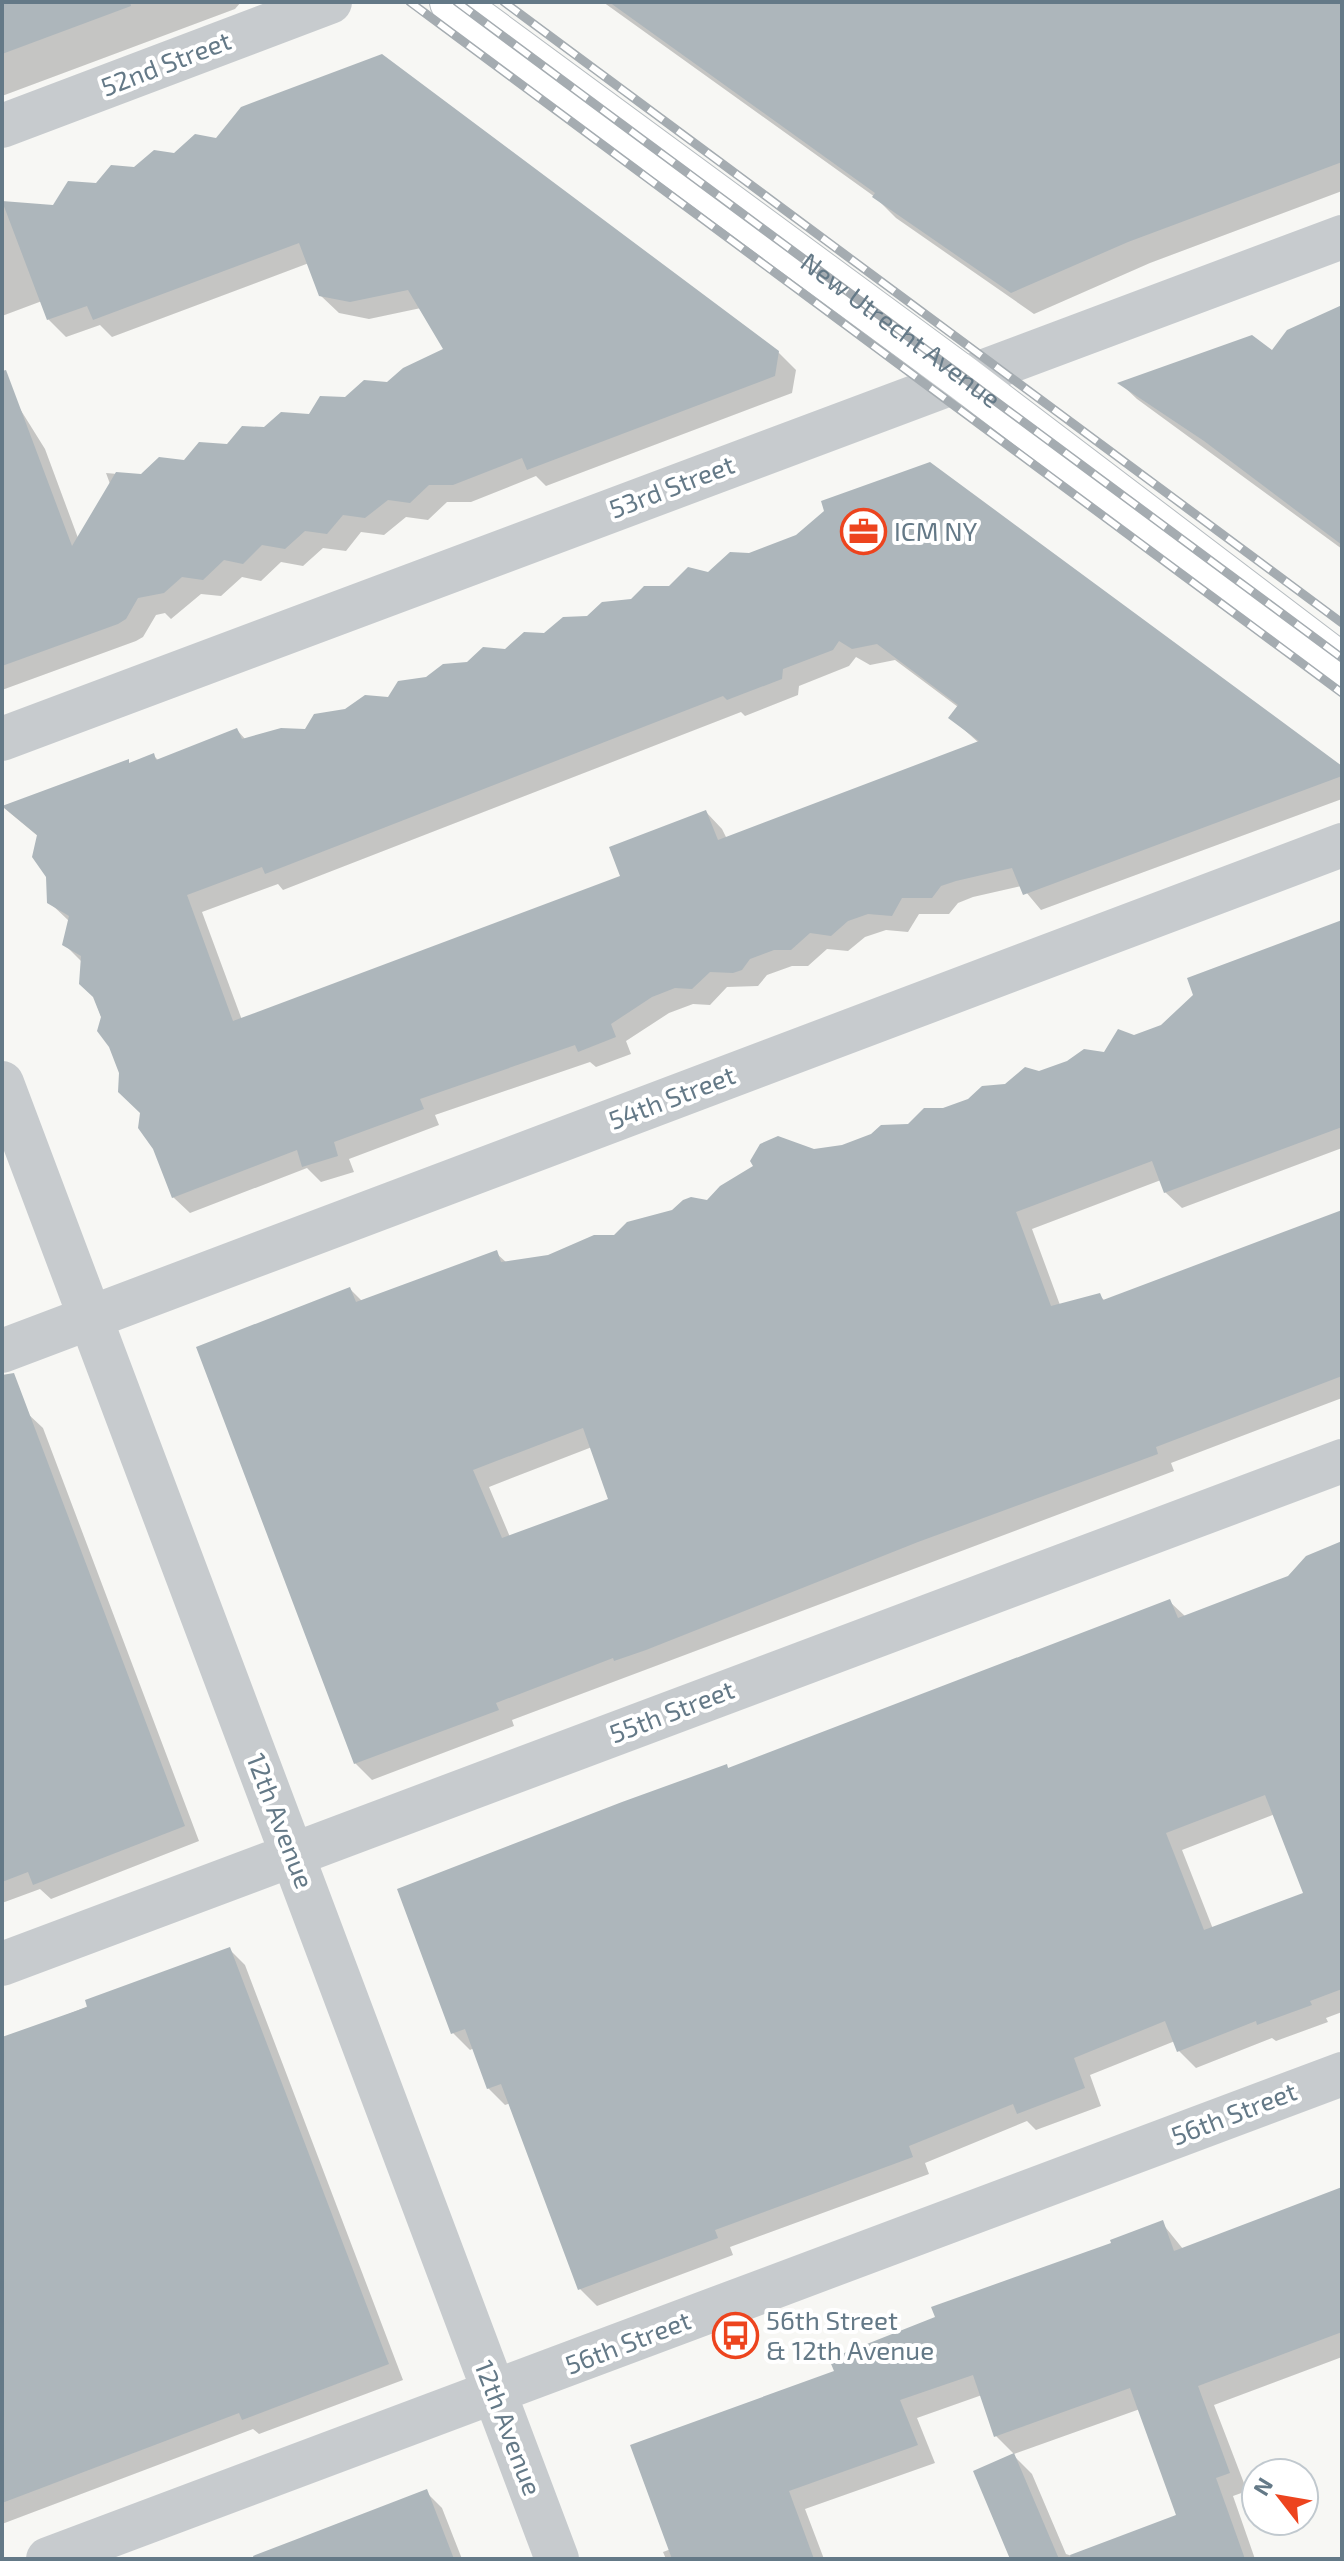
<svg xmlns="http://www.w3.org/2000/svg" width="1344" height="2561" font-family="'Exo 2',sans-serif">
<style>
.shadow{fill:#0003;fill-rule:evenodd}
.building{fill:#adb6bb;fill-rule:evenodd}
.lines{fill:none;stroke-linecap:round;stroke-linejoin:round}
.secondary-casing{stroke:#b7bdc1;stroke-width:46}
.street{stroke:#c7cbce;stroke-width:44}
.secondary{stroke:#fff;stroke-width:44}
.rail-casing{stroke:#a5acb1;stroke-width:9}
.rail{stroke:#fff;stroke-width:6;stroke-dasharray:18;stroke-linecap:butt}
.labels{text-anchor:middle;stroke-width:8;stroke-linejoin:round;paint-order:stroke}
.street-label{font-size:26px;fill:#647987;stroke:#fff}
.poi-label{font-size:26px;fill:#647987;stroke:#fff;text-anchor:start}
</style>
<rect width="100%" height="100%" fill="#f7f7f4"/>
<path class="shadow" d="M 2,2 L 241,2 L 235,9 L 2,96 Z
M 603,2 L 1342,2 L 1342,191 L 1150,263 L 1034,314 L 896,218 L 875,197 Z
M 69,183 L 778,352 L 796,370 L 792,393 L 546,486 L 536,476 L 471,502 L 447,502 L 428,520 L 406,517 L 384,535 L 361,532 L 346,551 L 323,548 L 303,566 L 281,562 L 261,581 L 242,577 L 221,596 L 201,594 L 171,619 L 165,613 L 156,615 L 143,637 L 136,641 L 2,690 L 2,380 L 45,449 L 78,538 L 140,565 L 106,473 L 142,476 L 185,462 L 387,384 L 445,350 L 421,308 L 369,319 L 339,313 L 320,295 L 309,263 L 112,337 L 100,325 L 66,337 L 48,319 L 42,301 L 2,316 L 2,203 L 54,207 Z
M 1342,307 L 1342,549 L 1137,399 L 1121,384 L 1272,353 Z
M 670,588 L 1342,768 L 1342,799 L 1041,910 L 1021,886 L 973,897 L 958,903 L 949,914 L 919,914 L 908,932 L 886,930 L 865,937 L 848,951 L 827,949 L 808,966 L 792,966 L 767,975 L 758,986 L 727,987 L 710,1005 L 693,1004 L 669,1013 L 626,1041 L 631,1054 L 596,1067 L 590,1062 L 435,1115 L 439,1125 L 349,1159 L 354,1172 L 321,1182 L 307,1168 L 190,1213 L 173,1197 L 142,1113 L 121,1072 L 81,961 L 64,944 L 69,921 L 49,902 L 48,876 L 39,837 L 4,808 L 128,762 L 131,764 L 153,755 L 159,761 L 237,730 L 246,740 L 306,732 L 389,699 L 426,679 ZM 856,657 L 870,665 L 895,660 L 958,707 L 951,718 L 979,743 L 727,839 L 722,829 L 706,812 L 622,877 L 242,1020 L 202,912 L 278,884 L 283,890 L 741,712 L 745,716 L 798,695 L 799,686 L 849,666 Z
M 1342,921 L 1342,1148 L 1182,1208 L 1165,1192 L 1161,1180 L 1032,1229 L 1060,1305 L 1099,1295 L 1105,1301 L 1342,1211 L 1342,1398 L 1171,1463 L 1174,1471 L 512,1720 L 514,1726 L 372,1780 L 355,1763 L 350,1289 L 363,1302 L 496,1253 L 507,1263 L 548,1257 L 614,1237 L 708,1202 L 813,1151 L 843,1147 L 908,1126 L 1039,1073 L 1105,1054 L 1162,1026 ZM 592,1447 L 610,1500 L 510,1537 L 489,1487 Z
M 27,1413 L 43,1428 L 199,1841 L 51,1899 L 40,1889 L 2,1903 L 2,1422 Z
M 1342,1544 L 1342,2012 L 1326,2018 L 1328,2022 L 1276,2041 L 1272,2038 L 1196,2068 L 1179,2051 L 1175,2041 L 1090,2075 L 1101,2106 L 1036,2130 L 1027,2121 L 925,2163 L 929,2174 L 730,2247 L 733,2255 L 597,2306 L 580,2289 L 511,2103 L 505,2105 L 488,2088 L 474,2048 L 470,2050 L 453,2033 L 726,1766 L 729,1769 L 1170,1602 L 1186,1617 L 1289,1578 ZM 1275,1814 L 1305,1894 L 1213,1929 L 1182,1850 Z
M 229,1949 L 245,1965 L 403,2380 L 259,2434 L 253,2429 L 2,2524 L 2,2041 Z
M 1342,2189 L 1342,2357 L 1214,2405 L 1247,2491 L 1233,2496 L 1255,2559 L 1012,2559 L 1014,2456 L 1032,2474 L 1066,2554 L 1072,2556 L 1179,2516 L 1140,2409 L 1014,2454 L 996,2436 L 982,2395 L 917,2418 L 935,2463 L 805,2509 L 824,2559 L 666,2559 L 663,2552 L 671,2549 L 836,2372 L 1162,2223 L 1183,2249 Z
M 426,2492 L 442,2508 L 462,2559 L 254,2559 Z"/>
<path class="building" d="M 2,2 L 130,2 L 131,6 L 2,54 Z
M 609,2 L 1342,2 L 1342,162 L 1128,242 L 1011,293 L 872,197 L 875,193 Z
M 382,54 L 779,351 L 775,376 L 527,470 L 522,458 L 453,485 L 429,485 L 410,503 L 388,500 L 365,518 L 343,515 L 327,534 L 305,531 L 285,549 L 262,545 L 243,564 L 224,560 L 203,580 L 182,577 L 164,593 L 138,598 L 126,619 L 118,624 L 2,666 L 2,371 L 6,370 L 72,546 L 116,472 L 141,474 L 159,457 L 184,460 L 199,442 L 227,444 L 242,426 L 264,427 L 281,412 L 309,414 L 320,396 L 345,397 L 364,380 L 387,382 L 403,368 L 443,349 L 408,290 L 350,302 L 319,296 L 299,243 L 93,320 L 87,306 L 47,320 L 2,201 L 53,205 L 68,181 L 96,183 L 111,165 L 134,167 L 154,150 L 174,153 L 195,134 L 216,138 L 241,107 Z
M 1342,305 L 1342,545 L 1204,441 L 1117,383 L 1252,335 L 1272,350 L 1287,330 Z
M 930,462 L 1342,766 L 1342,776 L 1023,895 L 1012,868 L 956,881 L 941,886 L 932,898 L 902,898 L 892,916 L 868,914 L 848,921 L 831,936 L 810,933 L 791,950 L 774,950 L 750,959 L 742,970 L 733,973 L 710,972 L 692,989 L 675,988 L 652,997 L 611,1024 L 616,1037 L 578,1052 L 575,1045 L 420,1099 L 424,1109 L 334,1142 L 338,1156 L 302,1167 L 297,1150 L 172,1198 L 153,1149 L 138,1128 L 140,1113 L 118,1092 L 119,1073 L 109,1047 L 97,1031 L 101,1017 L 93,997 L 79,984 L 81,956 L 62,945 L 69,916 L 47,903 L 46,877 L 32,857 L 37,835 L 2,806 L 129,759 L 129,763 L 154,753 L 156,760 L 237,728 L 242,739 L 281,728 L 305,729 L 314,714 L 345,709 L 365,695 L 388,697 L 398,681 L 426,677 L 443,664 L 467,662 L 483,647 L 505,649 L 524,632 L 544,633 L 563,617 L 587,616 L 602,602 L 631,599 L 644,586 L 669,586 L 688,567 L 708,572 L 730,552 L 749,553 L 796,535 L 824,511 L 821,501 ZM 839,641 L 852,649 L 877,644 L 958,705 L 948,718 L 979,741 L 718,840 L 706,810 L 609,847 L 620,876 L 233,1021 L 187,895 L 262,867 L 265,874 L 723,696 L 727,700 L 782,679 L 783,669 L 833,650 Z
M 1342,920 L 1342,1127 L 1164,1193 L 1152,1161 L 1016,1212 L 1051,1306 L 1100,1293 L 1103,1300 L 1342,1210 L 1342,1376 L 1156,1447 L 1158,1454 L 918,1542 L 646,1650 L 614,1661 L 613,1658 L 496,1703 L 499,1710 L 354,1764 L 196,1347 L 350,1287 L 356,1302 L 497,1250 L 501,1262 L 548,1255 L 594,1235 L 614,1235 L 627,1222 L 672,1210 L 683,1200 L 691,1197 L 707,1200 L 720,1186 L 753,1166 L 750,1161 L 760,1144 L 778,1136 L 814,1149 L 842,1145 L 871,1134 L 881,1125 L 908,1124 L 924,1108 L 943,1108 L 968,1099 L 982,1086 L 1005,1084 L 1025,1067 L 1039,1071 L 1067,1061 L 1084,1049 L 1104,1052 L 1118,1029 L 1134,1035 L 1161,1025 L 1193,995 L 1187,978 ZM 583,1428 L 608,1499 L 502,1538 L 473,1470 Z
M 14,1373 L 185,1826 L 33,1885 L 28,1872 L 2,1882 L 2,1375 Z
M 1342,1541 L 1342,1989 L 1310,2001 L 1312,2005 L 1257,2025 L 1256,2021 L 1177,2052 L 1165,2021 L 1074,2058 L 1085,2088 L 1017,2114 L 1013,2104 L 909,2146 L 913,2157 L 715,2230 L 718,2238 L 578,2290 L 501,2084 L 487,2089 L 465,2029 L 451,2034 L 397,1889 L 622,1802 L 727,1764 L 728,1768 L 1170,1599 L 1178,1618 L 1288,1576 L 1306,1556 ZM 1265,1795 L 1303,1893 L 1204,1930 L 1166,1833 Z
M 230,1947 L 389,2364 L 242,2420 L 239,2413 L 2,2503 L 2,2037 L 87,2007 L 85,2000 Z
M 1342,2187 L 1342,2332 L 1198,2386 L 1230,2473 L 1216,2478 L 1245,2559 L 1071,2559 L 1070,2555 L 1176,2515 L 1130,2388 L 994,2437 L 973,2375 L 900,2400 L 918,2445 L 789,2491 L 814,2559 L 672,2559 L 630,2445 L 834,2371 L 829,2359 L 935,2317 L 931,2307 L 1111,2243 L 1110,2240 L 1163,2220 L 1174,2251 Z
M 1014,2453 L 1059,2559 L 1010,2559 L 973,2471 Z
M 427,2489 L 454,2559 L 254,2559 L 253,2556 Z"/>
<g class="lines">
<defs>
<path id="secondary" d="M 452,2 L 963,378 L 1342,666"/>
</defs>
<use href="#secondary" class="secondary-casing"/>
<path class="street" d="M 2,126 L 330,2
M 2,739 L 1342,237
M 2,1083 L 557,2559
M 2,1351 L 1342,845
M 2,1964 L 1342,1461
M 48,2559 L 1342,2074"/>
<use href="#secondary" class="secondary"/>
<defs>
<g id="rail">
<path d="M 410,2 L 1342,693"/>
<path id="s1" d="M 457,2 L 1342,658"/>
<path d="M 504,2 L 1342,623"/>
</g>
</defs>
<use href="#rail" class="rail-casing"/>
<use href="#rail" class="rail"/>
</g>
<defs>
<symbol id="office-ring" viewBox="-11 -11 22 22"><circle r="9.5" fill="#fff" stroke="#ed441e" stroke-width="1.5"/><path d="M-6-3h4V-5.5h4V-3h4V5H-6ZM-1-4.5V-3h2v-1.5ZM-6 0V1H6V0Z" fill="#ed441e"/></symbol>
<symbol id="bus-ring" viewBox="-11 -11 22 22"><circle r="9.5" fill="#fff" stroke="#ed441e" stroke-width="1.5"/><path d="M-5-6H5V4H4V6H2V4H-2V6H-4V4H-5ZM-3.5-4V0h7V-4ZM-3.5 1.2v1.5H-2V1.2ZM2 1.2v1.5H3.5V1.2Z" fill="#ed441e"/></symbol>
</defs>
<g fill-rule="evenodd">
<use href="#office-ring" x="838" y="506" width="51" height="51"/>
<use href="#bus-ring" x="710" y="2310" width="51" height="51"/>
</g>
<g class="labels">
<g class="street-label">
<text transform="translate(166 64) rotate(-21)" y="9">52nd Street</text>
<text dy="9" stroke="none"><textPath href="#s1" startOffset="552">New Utrecht Avenue</textPath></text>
<text transform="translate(672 487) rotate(-21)" y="9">53rd Street</text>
<text transform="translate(672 1098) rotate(-21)" y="9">54th Street</text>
<text transform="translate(672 1712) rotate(-21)" y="9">55th Street</text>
<text transform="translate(280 1821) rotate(69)" y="9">12th Avenue</text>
<text transform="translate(1234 2114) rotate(-21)" y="9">56th Street</text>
<text transform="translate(628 2343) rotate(-21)" y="9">56th Street</text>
<text transform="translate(508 2428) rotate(69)" y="9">12th Avenue</text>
</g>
<g class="poi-label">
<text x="894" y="541">ICM NY</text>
<text x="766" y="2330">56th Street<tspan x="766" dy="30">&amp; 12th Avenue</tspan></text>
</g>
</g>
<rect width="1344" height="2561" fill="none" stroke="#647987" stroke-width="8"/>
<g transform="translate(1280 2497) rotate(301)"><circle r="38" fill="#ffffff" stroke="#c1c9cf" stroke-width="2"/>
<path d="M0-6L14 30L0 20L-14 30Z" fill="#ed441e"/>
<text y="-12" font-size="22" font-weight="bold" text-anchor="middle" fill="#647987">N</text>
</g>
</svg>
